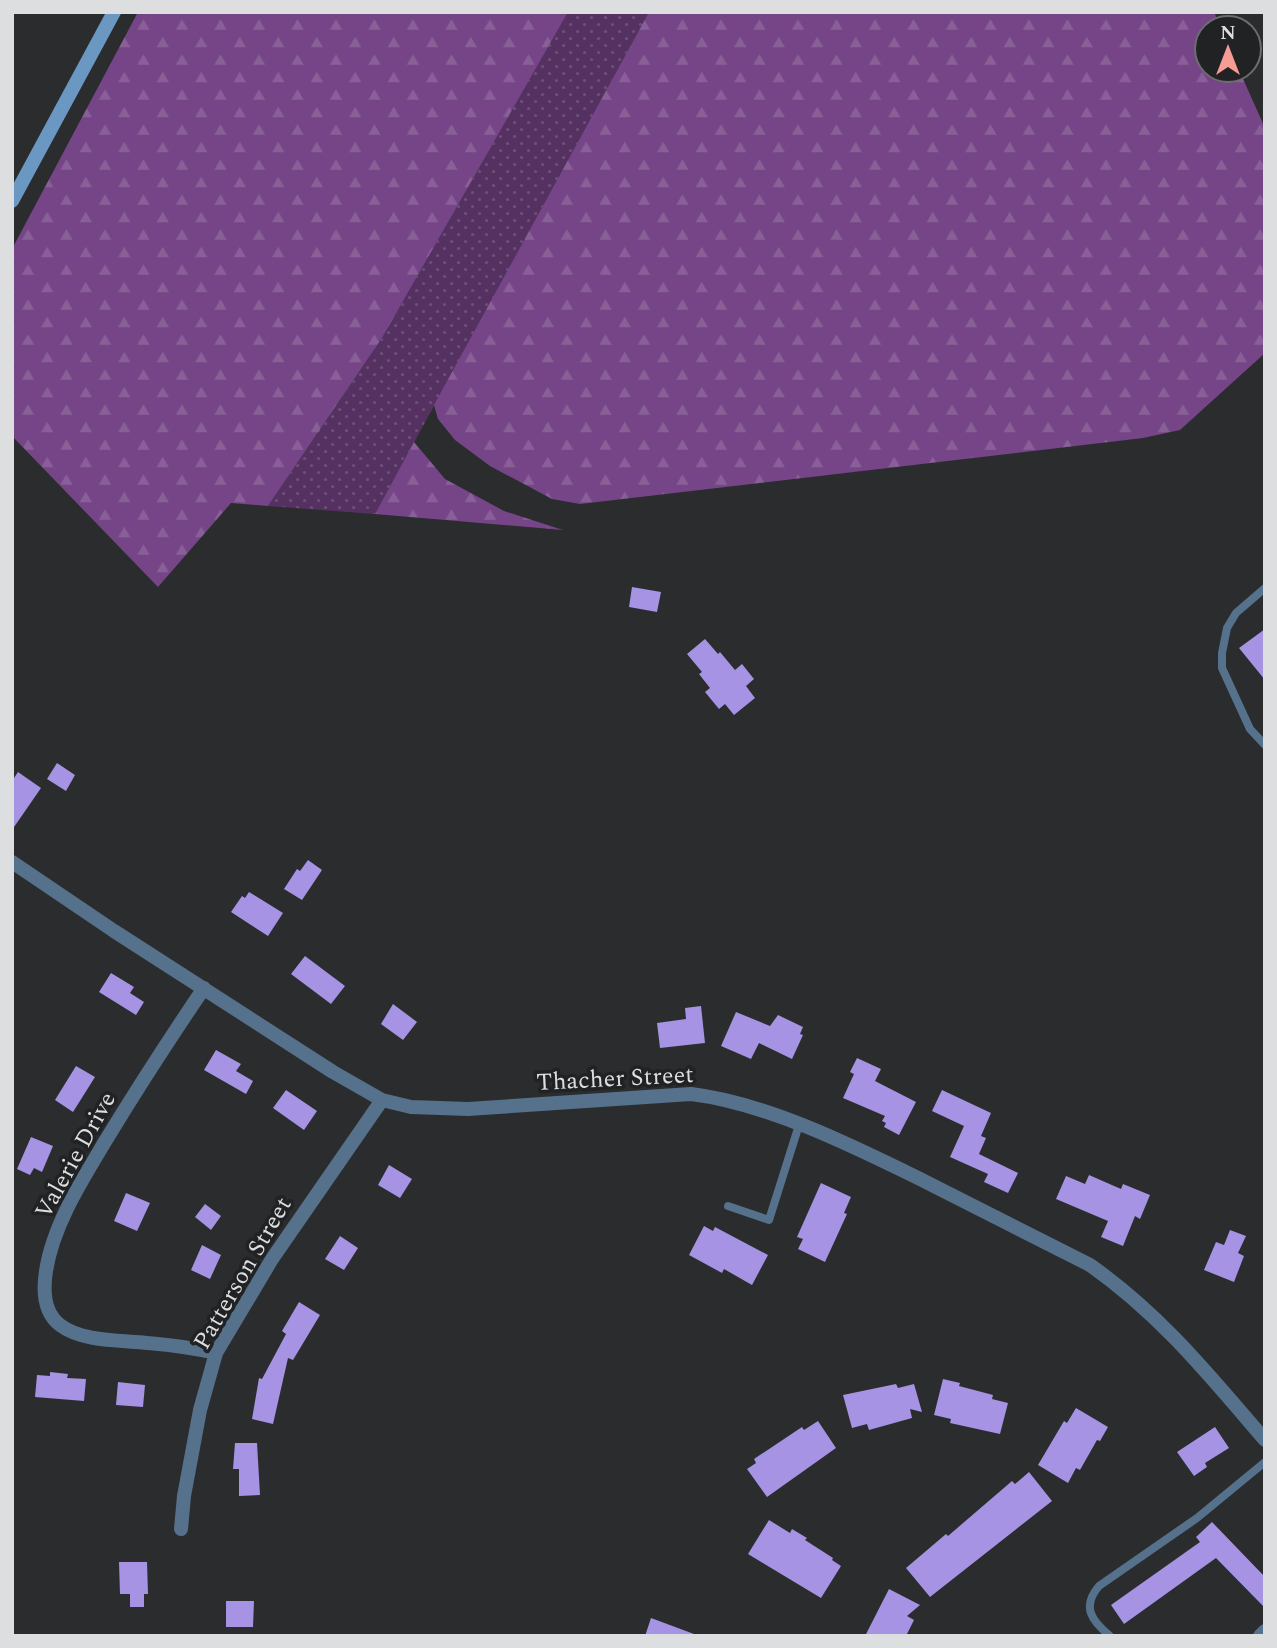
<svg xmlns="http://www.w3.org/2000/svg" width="1277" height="1648" font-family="Spectral,serif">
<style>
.grass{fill:url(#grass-dots)}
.forest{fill:url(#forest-firs)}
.building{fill:#a693e4}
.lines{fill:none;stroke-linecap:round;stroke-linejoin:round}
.service{stroke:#56718c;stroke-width:8}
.minor{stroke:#56718c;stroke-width:14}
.secondary{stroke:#6b98c2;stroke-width:14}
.labels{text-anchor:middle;stroke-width:7;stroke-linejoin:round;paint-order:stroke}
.street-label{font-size:24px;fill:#dddedf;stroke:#212224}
</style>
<defs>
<pattern id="grass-dots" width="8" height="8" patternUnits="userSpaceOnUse" patternTransform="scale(1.75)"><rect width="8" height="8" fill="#553162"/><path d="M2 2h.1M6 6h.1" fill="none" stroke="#6d4e78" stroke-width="1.8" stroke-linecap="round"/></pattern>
<pattern id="forest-firs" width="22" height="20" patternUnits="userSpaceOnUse" patternTransform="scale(1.75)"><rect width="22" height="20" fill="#764588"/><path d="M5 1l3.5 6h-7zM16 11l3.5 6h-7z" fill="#895f98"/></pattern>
</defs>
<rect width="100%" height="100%" fill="#2b2c2e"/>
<path class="grass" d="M 568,12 L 649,12 L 375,514 L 268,506 L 382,338 Z"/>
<path class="forest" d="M 138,12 L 568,12 L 382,338 L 268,506 L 231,503 L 158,587 L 12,436 L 12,249 Z
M 649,12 L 1214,12 L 1221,28 L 1207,28 L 1207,70 L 1239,70 L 1265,128 L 1265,353 L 1180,430 L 1143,438 L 580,504 L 552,499 L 490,466 L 455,440 L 438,419 L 434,405 Z
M 414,442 L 445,479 L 504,511 L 563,530 L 375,514 Z"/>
<path class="building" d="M 632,587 L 661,592 L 657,612 L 629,607 Z
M 1265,629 L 1265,680 L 1239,648 Z
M 705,639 L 718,654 L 720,652 L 735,670 L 742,664 L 754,679 L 746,686 L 755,698 L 734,715 L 725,704 L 719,709 L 705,692 L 710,688 L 699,674 L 702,672 L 687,654 Z
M 57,763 L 75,775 L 66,791 L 47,779 Z
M 18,772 L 41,788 L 12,830 L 12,781 Z
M 308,860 L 322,870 L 302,900 L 284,889 L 297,869 L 300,871 Z
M 249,892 L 283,913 L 268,936 L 231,912 L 242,896 L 245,898 Z
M 305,956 L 345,986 L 331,1004 L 291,974 Z
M 111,973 L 134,987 L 130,993 L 144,1002 L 136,1015 L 99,992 Z
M 393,1004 L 417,1022 L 403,1040 L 381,1024 Z
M 701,1006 L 705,1043 L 660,1048 L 657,1023 L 686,1019 L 685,1008 Z
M 736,1012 L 770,1026 L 778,1015 L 803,1027 L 800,1034 L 803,1035 L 792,1059 L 759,1043 L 751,1059 L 721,1046 Z
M 216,1050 L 241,1064 L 236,1071 L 253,1081 L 246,1094 L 204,1070 Z
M 857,1058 L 881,1069 L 875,1081 L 916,1102 L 899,1135 L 884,1127 L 886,1123 L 882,1121 L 885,1116 L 843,1098 L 854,1074 L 850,1072 Z
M 76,1066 L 95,1077 L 73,1112 L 55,1100 Z
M 286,1090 L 317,1111 L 304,1130 L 273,1108 Z
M 942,1090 L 991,1113 L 981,1136 L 986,1138 L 979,1154 L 1018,1173 L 1008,1193 L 984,1182 L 988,1174 L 950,1157 L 964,1126 L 932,1111 Z
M 31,1137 L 53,1146 L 42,1172 L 34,1168 L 30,1175 L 17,1169 Z
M 389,1165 L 412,1179 L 400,1198 L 378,1185 Z
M 1089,1175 L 1121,1189 L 1123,1184 L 1150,1195 L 1140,1219 L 1135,1216 L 1123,1246 L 1101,1237 L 1108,1221 L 1056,1199 L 1066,1176 L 1085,1184 Z
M 821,1183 L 851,1197 L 844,1213 L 847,1214 L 825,1262 L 798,1249 L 803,1239 L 797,1237 Z
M 126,1193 L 150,1203 L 137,1231 L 114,1221 Z
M 205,1204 L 221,1216 L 211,1230 L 195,1217 Z
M 704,1226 L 713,1231 L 715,1227 L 768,1255 L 752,1285 L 724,1269 L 722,1273 L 689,1255 Z
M 1230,1230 L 1246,1236 L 1238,1253 L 1244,1256 L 1234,1282 L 1204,1270 L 1216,1242 L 1224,1245 Z
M 340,1236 L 358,1248 L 344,1270 L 325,1259 Z
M 202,1245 L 221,1255 L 210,1279 L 191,1270 Z
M 299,1302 L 320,1315 L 293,1360 L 288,1358 L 273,1424 L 252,1419 L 259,1378 L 262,1379 L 286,1334 L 282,1331 Z
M 50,1372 L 68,1374 L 67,1378 L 86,1379 L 84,1401 L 35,1397 L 37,1375 L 50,1376 Z
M 943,1379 L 960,1383 L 959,1386 L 993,1395 L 992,1399 L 1008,1403 L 1000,1434 L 950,1423 L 951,1419 L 934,1415 Z
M 118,1382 L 145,1385 L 143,1407 L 116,1405 Z
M 896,1384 L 898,1388 L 914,1384 L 922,1412 L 910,1409 L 912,1418 L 869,1430 L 867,1424 L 852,1428 L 843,1395 Z
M 1076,1408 L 1108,1427 L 1100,1441 L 1097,1440 L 1080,1470 L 1076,1468 L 1068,1483 L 1038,1465 L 1064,1421 L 1067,1423 Z
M 818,1421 L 836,1448 L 767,1497 L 747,1469 L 756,1463 L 754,1459 L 802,1427 L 804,1430 Z
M 1215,1427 L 1229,1448 L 1205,1463 L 1207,1467 L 1194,1476 L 1177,1452 Z
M 235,1443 L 257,1443 L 260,1495 L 239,1496 L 239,1469 L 233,1469 Z
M 1029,1472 L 1052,1501 L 930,1597 L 906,1568 L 946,1534 L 948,1536 L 1012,1481 L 1015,1484 Z
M 769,1520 L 790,1533 L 792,1529 L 807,1538 L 805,1540 L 833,1558 L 832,1560 L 841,1566 L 821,1598 L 748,1554 Z
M 1212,1522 L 1265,1577 L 1265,1608 L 1216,1558 L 1124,1624 L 1111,1605 L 1200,1542 L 1196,1537 Z
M 119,1562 L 147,1562 L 148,1594 L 144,1594 L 144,1607 L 130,1607 L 130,1594 L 120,1594 Z
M 889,1589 L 920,1605 L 907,1616 L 914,1620 L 906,1636 L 865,1636 Z
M 226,1601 L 254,1601 L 253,1627 L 226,1627 Z
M 651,1618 L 694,1634 L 694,1636 L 645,1636 Z"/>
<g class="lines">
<path class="service" d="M 1265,588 L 1236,613 L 1227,628 L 1222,653 L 1222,668 L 1250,729 L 1265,745
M 728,1206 L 769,1220 L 799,1125
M 1110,1636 C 1092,1621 1081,1607 1099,1586 L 1197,1518 L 1265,1462"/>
<path class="minor" d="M 12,862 L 114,931 L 333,1072 L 382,1100 L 411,1107 L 468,1109 L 691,1094 C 767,1103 855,1147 924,1181 C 979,1209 1035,1237 1090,1265 C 1161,1315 1209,1375 1265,1440
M 204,988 C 170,1038 137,1089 106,1140 C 82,1180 53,1225 46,1271 C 43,1290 43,1312 60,1325 C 82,1342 121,1340 148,1343 C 171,1345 194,1348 216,1353
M 181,1529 L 184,1496 L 200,1410 L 216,1353 L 272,1259 L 382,1100
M 1260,1636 L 1265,1631"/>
<path class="secondary" d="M 12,201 L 114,12"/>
</g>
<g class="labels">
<g class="street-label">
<text transform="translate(615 1078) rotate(-3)" y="8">Thacher Street</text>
<text transform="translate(75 1155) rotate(-61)" y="8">Valerie Drive</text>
<text transform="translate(242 1273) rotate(-60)" y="8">Patterson Street</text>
</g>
</g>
<rect width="1277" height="1648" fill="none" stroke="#dddedf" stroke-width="28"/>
<g transform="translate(1228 49)"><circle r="33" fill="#212224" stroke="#6c6d6f" stroke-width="2"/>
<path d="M0-5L12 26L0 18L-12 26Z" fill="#f59c94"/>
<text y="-10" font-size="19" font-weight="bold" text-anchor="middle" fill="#dddedf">N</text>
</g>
</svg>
